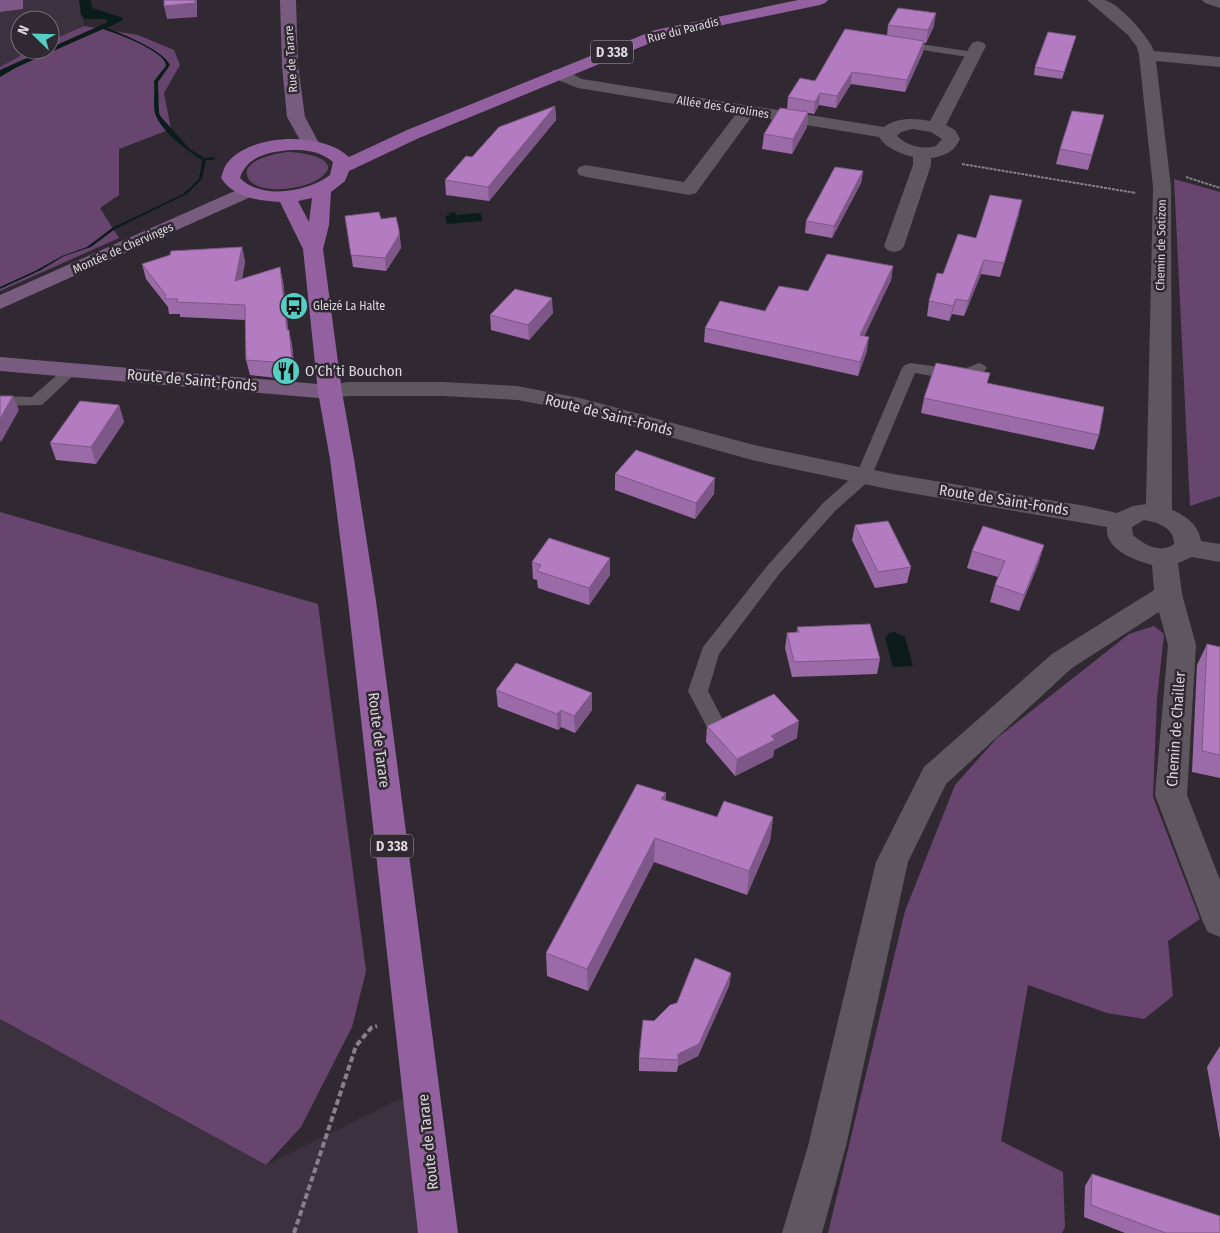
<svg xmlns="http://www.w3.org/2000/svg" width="1220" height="1233" font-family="'Fira Sans Condensed',sans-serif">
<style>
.built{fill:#3c313f}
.green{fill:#67456f}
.water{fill:#0b1c1b}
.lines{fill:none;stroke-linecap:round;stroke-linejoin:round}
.path-far1{stroke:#868088;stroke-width:2;stroke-dasharray:3 1;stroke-linecap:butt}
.path{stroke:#868088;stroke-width:4;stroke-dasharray:6 3;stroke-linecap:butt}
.lane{fill:#5e5760;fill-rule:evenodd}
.street{fill:#5e5760;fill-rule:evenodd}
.secondary{fill:#785c80;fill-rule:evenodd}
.primary{fill:#93619f;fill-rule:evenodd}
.wall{fill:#9a6ba6}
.shaded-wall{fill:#7d5787}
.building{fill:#b37cc1;stroke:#7d5787}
.labels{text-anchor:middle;stroke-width:5;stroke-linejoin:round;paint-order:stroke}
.far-street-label{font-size:12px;fill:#dbd6dc;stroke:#302932}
.far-poi-label{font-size:12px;fill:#dbd6dc;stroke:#302932;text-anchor:start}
.shield{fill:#302932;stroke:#a8a2a9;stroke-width:1}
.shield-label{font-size:14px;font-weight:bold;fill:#dbd6dc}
.poi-label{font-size:15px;fill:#dbd6dc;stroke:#302932;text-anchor:start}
.street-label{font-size:15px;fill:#dbd6dc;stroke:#302932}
</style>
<rect width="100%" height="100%" fill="#302932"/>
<path class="built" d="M 0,0 L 81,0 L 84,26 L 50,41 L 50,20 L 20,20 L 20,50 L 31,50 L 0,67 Z
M 0,1019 L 266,1165 L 422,1088 L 438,1233 L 0,1233 Z"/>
<path class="green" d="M 84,26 L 138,35 L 174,50 L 180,65 L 164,93 L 171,129 L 119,149 L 119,195 L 100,208 L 119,238 L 0,291 L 0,67 L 31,50 L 50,50 L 50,41 Z
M 288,152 C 303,152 349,160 317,180 C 303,189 258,196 248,178 C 239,160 278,153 288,152 Z
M 1174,179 L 1220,192 L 1220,496 L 1190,506 Z
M 0,512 L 318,604 L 366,971 L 352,1027 L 301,1127 L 266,1165 L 0,1019 Z
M 1154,626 L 1164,634 L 1157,699 L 1153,797 L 1200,919 L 1168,941 L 1173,996 L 1144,1019 L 1107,1013 L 1028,985 L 1001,1141 L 1063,1172 L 1065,1227 L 1062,1233 L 828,1233 L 905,911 L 955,785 L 997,738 L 1129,634 Z"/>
<path class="water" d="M 79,0 L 91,0 L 92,8 L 121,17 L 123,20 L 107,28 C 123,34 163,50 170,65 L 158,82 L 159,113 L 161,117 L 191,150 L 205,158 L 215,157 L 214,160 L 206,160 L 202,179 L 187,194 L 115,229 L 91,247 L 64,256 L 41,270 L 0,289 L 0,287 L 35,271 L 62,256 L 87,247 L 112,228 L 183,194 L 199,179 L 202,160 C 188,151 160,131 155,113 C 153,103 155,91 154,81 L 166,66 C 167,52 116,33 103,29 L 17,67 L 0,77 L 0,70 L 45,50 L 50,50 L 50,48 L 108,22 L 105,19 L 85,19 L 81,15 Z
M 455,212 L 456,215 L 481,213 L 482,221 L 447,224 L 445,216 L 449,215 L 449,213 Z
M 894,632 L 905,637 L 913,666 L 893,667 L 885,638 L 889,633 Z"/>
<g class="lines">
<path class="path-far1" d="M 962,164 L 1136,193
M 1186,177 L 1220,188"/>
<path class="path" d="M 294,1233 L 356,1046 L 371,1028 L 377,1026"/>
<path class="lane" d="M 900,41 L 974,52 L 980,55 L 974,58 L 896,46 L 895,44 L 896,42 Z
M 910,363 L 962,370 L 979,363 L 984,365 L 987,368 C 974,387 935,376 915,373 L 870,480 L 835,511 L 780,573 L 719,654 L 708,691 L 726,726 L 723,731 L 716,734 L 709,731 L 688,691 L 703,647 L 768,565 L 823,503 L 857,473 L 902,368 L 905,365 Z
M 72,364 L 77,366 L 80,369 L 77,372 L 42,405 L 0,406 L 0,396 L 32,397 L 67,366 Z"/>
<path class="street" d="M 1087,0 C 1093,0 1099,0 1104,0 C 1118,2 1149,37 1154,51 L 1220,57 L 1220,67 L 1156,61 L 1171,187 L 1172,510 C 1185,515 1199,525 1201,541 L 1220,544 L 1220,562 L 1192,557 L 1178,563 L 1182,594 L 1196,645 L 1187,795 L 1220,880 L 1220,937 L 1208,932 L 1203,922 L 1155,795 L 1168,645 L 1159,612 L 1072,668 L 946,784 L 908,862 L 846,1146 L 822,1233 L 782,1233 L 808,1146 L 876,862 L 924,767 L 1052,654 L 1154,590 L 1152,565 C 1135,560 1104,550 1107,527 L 893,490 L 752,460 L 577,411 L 517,400 L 443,396 L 348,396 L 330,399 L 322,397 L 318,392 L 322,387 L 348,382 L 443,382 L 517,386 L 580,398 L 754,445 L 893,474 L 1086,506 L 1117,513 L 1133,506 L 1146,504 L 1153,187 L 1139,55 L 1137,47 L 1128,35 ZM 1144,520 C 1157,522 1175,528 1174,544 C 1161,554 1144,545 1133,535 L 1132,527 Z
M 1202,0 L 1220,0 L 1220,8 L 1205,3 Z
M 978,41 L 984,43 L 986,46 L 946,125 L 955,130 L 960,139 C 954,152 945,156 931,158 L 931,165 L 904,246 L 901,250 L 894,252 L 887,250 L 884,246 L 913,165 L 913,157 C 899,153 887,149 879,137 L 752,116 L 696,193 L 689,195 L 586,177 L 579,175 L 577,171 L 579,167 L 586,165 L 684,182 L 736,114 L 578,88 L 553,78 L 551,74 L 553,70 L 565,70 L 582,79 L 884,127 C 897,117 915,118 930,121 L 970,46 L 972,43 ZM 912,129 L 931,132 L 942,139 L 936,146 C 923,150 907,146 897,136 L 901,132 Z"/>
<path class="secondary" d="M 280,0 L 296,0 L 298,66 L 305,117 L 320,145 L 317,149 L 311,150 L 305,149 L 287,117 L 282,66 Z
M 246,186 L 253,188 L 256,192 L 253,196 L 0,309 L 0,295 Z
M 0,357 L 330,385 L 338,387 L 342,392 L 338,397 L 330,399 L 0,371 Z"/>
<path class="primary" d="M 798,0 L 828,0 L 825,3 L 820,5 L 665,37 L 419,138 L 349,171 L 345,181 L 331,192 L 329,225 L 323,249 L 342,392 L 354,459 L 376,601 L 458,1233 L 418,1233 L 348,601 L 330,459 L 318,392 L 303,249 L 280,202 C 257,200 234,198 221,178 C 223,172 224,166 229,161 C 254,133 322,132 349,157 L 407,130 L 655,30 ZM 294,150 C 309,150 321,152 333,162 L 330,175 C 308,192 261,200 240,178 C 247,155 272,151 294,150 ZM 312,198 L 309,222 L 298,201 Z"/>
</g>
<path class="wall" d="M 888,25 L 934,26 L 926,43 L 924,43 L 923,52 L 905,92 L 851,84 L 836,108 L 819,105 L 814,114 L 808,113 L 807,127 L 792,154 L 762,149 L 764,134 L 787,109 L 788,97 L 887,35 Z
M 1076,36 L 1062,79 L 1034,75 L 1035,67 Z
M 555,106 L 556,120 L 489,201 L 446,195 L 445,180 L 472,157 Z
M 1104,115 L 1088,170 L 1056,164 L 1060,149 Z
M 863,171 L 861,183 L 832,238 L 805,233 L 806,221 Z
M 1019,214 L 1000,277 L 981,274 L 964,316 L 952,314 L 949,321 L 927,316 L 929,301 L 943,274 L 976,238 Z
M 345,216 L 381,219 L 399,230 L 401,248 L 386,271 L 353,267 Z
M 242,247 L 245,262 L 242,279 L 280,267 L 283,282 L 288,330 L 292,345 L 295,376 L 277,378 L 250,375 L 246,360 L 245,320 L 180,317 L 180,314 L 169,314 L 168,307 L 146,279 L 142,264 Z
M 893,266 L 891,280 L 864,336 L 867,351 L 858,376 L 704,342 L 705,328 L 765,311 L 808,291 Z
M 553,313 L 529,340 L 491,330 L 490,315 Z
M 988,383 L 1099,435 L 1094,450 L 921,413 L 924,398 Z
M 119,405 L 124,422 L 96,464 L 56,460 L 50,443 Z
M 615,474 L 714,494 L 695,519 L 615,490 Z
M 855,525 L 911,567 L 907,583 L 875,588 L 852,540 Z
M 972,551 L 1039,562 L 1019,611 L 990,602 L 995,585 L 998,577 L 967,568 Z
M 532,562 L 610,575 L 589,605 L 538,588 L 537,580 L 533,579 Z
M 797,627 L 880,659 L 877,674 L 792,677 L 785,648 L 787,633 L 797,632 Z
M 1207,644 L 1220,647 L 1220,778 L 1192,772 L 1197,665 Z
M 496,690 L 592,710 L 575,733 L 561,727 L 558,730 L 498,707 Z
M 707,726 L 797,738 L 774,750 L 773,757 L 735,776 L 706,742 Z
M 666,793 L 665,801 L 717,817 L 773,817 L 770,841 L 747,895 L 654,862 L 588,991 L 547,976 L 546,953 Z
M 731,973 L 729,986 L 698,1056 L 678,1066 L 677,1072 L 639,1071 L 639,1058 L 654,1021 L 677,1003 Z
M 1220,1046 L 1220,1140 L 1207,1067 Z
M 1092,1174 L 1220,1233 L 1125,1233 L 1084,1217 L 1085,1186 Z"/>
<path class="shaded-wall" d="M 0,0 L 23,0 L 23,9 L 0,12 Z
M 195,0 L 197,0 L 197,17 L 167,19 L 164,6 Z
M 936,13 L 934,26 L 926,43 L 928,30 Z
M 1076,36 L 1074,43 L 1062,79 L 1064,72 Z
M 924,41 L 923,52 L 905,92 L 907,80 Z
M 852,72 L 851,84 L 836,108 L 837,96 Z
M 820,93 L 819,105 L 814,114 L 815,102 Z
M 555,106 L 556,120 L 489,201 L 488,187 Z
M 808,112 L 807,127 L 792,154 L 793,139 Z
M 863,171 L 861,183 L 832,238 L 834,226 Z
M 1022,200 L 1019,214 L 1000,277 Z
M 399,230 L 401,248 L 386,271 L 385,258 Z
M 242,247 L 245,262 L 238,296 L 235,281 Z
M 984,260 L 981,274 L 964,316 L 968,301 Z
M 893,266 L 891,280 L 858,350 L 860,335 Z
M 280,267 L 283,282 L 290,346 L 287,330 Z
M 552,298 L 553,313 L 529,340 L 528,325 Z
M 956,299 L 952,314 L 949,321 L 953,306 Z
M 289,330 L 292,345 L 295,376 L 292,361 Z
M 869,337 L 867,351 L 858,376 L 860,362 Z
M 13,396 L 19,410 L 1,442 L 0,440 L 0,419 Z
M 119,405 L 124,422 L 96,464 L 91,447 Z
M 715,478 L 714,494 L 695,519 L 696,503 Z
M 1044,545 L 1039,562 L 1019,611 L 1024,595 Z
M 610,558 L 610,575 L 589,605 L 589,588 Z
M 592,693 L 592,710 L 575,733 L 574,716 Z
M 561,710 L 561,727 L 558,730 L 557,714 Z
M 799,721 L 797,738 L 774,750 L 773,757 L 735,776 L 737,759 L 771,736 Z
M 666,793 L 665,817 L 661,799 Z
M 773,817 L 770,841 L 747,895 L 749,871 Z
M 655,838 L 654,862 L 588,991 L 587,969 Z
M 731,973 L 729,986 L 698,1056 L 678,1066 L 678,1054 Z"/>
<path class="building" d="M 164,0 L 195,0 L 195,3 L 164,6 Z
M 898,8 L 936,13 L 928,30 L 888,25 Z
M 845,29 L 924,41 L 907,80 L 852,72 L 837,96 L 820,93 L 815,102 L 788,97 L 800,78 L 815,81 Z
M 1048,32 L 1076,36 L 1064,72 L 1035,67 Z
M 555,106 L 488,187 L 445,180 L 466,156 L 472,157 L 499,127 Z
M 780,108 L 808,112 L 793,139 L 764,134 Z
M 1072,111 L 1104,115 L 1092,155 L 1060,149 Z
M 835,167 L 863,171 L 834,226 L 806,221 Z
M 990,195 L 1022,200 L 1004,263 L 984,260 L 968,301 L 956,299 L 953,306 L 929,301 L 937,273 L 943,274 L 958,234 L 976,238 Z
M 379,212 L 381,219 L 396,217 L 399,230 L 399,235 L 385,258 L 351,255 L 345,216 Z
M 242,247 L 235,281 L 280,267 L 287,330 L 289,330 L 292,361 L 274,362 L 246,360 L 245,305 L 176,302 L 178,299 L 165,299 L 166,295 L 142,264 L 170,255 L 171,251 Z
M 827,254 L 893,266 L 860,335 L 869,337 L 860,362 L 705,328 L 720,301 L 765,311 L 779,286 L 808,291 Z
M 515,289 L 552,298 L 528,325 L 490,315 Z
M 936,363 L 990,373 L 987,383 L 1104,407 L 1099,435 L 924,398 Z
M 0,396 L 13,396 L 0,419 Z
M 80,401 L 119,405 L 91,447 L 50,443 Z
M 636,450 L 715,478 L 696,503 L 615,474 Z
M 888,521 L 911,567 L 878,572 L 855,525 Z
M 983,526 L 1044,545 L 1024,595 L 995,585 L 1005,561 L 972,551 Z
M 549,538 L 610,558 L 589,588 L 537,571 L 541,565 L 532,562 Z
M 870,624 L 880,659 L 794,662 L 787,633 L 799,632 L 797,627 Z
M 1207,644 L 1220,647 L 1220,755 L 1202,751 Z
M 516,663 L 592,693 L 574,716 L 561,710 L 557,714 L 496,690 Z
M 774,694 L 799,721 L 771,736 L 775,740 L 737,759 L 707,726 Z
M 637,784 L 666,793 L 661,799 L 717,817 L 724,801 L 773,817 L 749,871 L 655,838 L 587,969 L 546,953 Z
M 695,958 L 731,973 L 699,1044 L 678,1054 L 678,1060 L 639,1058 L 643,1020 L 654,1021 L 670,1005 L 677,1003 Z
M 1092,1174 L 1220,1216 L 1220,1233 L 1166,1233 L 1091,1205 Z"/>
<defs>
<symbol id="bus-disc" viewBox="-11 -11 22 22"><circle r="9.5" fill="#56cec4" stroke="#302932"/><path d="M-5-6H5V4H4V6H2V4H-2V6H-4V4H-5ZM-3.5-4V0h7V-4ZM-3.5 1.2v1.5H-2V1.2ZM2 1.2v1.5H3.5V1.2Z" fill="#111"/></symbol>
<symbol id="restaurant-disc" viewBox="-11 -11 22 22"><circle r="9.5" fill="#56cec4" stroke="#302932"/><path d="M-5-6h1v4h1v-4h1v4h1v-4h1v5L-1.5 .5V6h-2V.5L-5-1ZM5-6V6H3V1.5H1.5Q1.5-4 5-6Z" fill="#111"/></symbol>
</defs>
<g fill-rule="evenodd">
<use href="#bus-disc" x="278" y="290" width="32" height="32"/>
<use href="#restaurant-disc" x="270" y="355" width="32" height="32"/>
</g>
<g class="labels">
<g class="far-street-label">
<text transform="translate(683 30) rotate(-14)" y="4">Rue du Paradis</text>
<text transform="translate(291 59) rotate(-94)" y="4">Rue de Tarare</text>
<text transform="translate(723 107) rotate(9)" y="4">Allée des Carolines</text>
<text transform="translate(1161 245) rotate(-89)" y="4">Chemin de Sotizon</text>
<text transform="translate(123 248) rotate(-24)" y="4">Montée de Chervinges</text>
</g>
<g class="far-poi-label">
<text x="313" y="310">Gleizé La Halte</text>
</g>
<g class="shield">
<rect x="591" y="40.5" width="42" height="23" rx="4"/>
<rect x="371" y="834.5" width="42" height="23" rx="4"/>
</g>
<g class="shield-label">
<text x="612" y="57">D 338</text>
<text x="392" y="851">D 338</text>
</g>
<g class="poi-label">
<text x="305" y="376">O’Ch’ti Bouchon</text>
</g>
<g class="street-label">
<text transform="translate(192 380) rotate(5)" y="5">Route de Saint-Fonds</text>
<text transform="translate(609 415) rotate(14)" y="5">Route de Saint-Fonds</text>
<text transform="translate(1004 500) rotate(9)" y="5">Route de Saint-Fonds</text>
<text transform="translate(1176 729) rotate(-86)" y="5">Chemin de Chailler</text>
<text transform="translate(379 740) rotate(83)" y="5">Route de Tarare</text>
<text transform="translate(428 1142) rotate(-96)" y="5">Route de Tarare</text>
</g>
</g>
<g transform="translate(35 35) rotate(293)"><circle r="24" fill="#302932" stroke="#746e76"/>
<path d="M0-4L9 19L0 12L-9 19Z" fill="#56cec4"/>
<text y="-8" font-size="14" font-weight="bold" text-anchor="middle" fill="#dbd6dc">N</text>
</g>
</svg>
